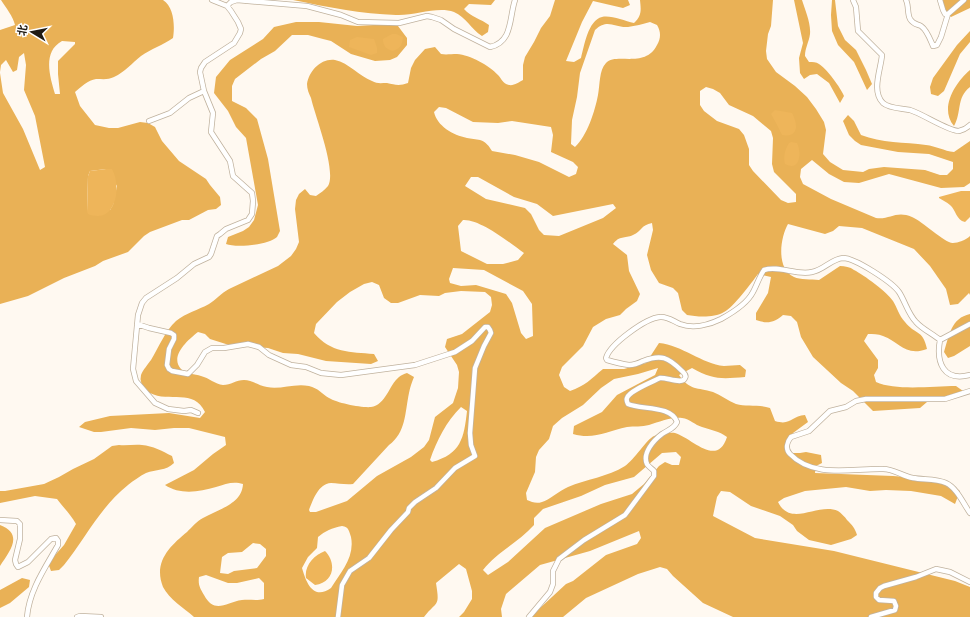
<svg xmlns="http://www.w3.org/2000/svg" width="970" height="617" font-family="'Open Sans','Noto Sans SC',sans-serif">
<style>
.forest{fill:#e9b156;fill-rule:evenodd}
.water{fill:#eeb55a}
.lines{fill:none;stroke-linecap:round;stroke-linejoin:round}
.street-casing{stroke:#c0b29e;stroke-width:6}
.street{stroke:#fff;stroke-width:4.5}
</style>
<rect width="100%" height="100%" fill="#fff9f1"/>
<path class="forest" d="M 1,0 L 163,0 C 174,7 175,26 173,38 C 163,45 151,49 141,56 C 132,63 125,72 114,77 C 108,80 103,79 96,79 C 88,80 81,87 75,92 L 80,106 L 95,125 L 109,128 L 118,128 L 140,122 L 148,123 L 155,127 L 162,141 L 179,161 L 206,179 L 210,185 L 220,197 L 221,205 L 216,209 L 208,210 L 189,220 L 182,220 L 150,232 L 144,236 L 128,252 L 103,261 L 95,266 L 64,278 L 28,296 L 0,304 L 0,73 L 3,93 L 23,129 L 40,170 L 45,167 L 35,116 L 24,90 L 26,65 L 24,53 L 19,57 L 17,70 L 13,72 L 6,60 L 1,65 L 0,72 L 0,30 L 15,25 C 13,16 6,8 1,0 ZM 62,41 L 75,42 L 75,44 L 58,61 L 58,74 L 60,94 L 55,94 C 50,77 42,52 62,41 ZM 106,169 L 117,186 L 113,205 L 110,210 L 87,211 L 88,176 L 90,171 Z
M 293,0 L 495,0 L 491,5 L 469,4 L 464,9 C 471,17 481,19 489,25 L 488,32 L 482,36 C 471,29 466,17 454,12 C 437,6 415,16 396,15 C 362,14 327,7 293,0 Z
M 555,0 L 628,0 L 630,5 L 623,8 L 593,1 L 582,22 L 566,61 L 574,62 L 581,58 C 584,47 588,20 602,17 C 611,15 624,21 634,23 C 642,16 641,10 640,0 L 773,0 L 771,26 L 768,34 L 766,51 L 767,59 L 776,72 L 795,86 L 807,97 L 816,109 L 824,122 L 826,130 L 823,154 L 830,162 L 843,170 L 863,172 L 869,169 L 884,167 L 925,170 L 940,175 L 947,175 L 953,169 L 953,162 L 929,154 L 898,152 L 861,145 L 855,141 L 849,135 L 843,121 L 848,115 L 854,121 L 861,135 C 881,143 905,142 926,145 C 936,146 944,151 954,152 L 970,141 L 970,183 L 964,187 L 941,188 L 889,174 L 859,183 L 844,182 L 829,174 L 812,160 L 801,169 L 800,177 L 803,184 L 831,199 L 876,218 C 890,220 896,210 912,217 C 922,221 946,244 953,243 C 958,243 966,240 970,236 L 970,295 L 969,293 L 958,304 L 950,305 L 946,289 L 930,266 L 914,249 L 862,228 L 839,226 L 833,231 L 825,234 L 788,224 C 780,238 776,269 794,277 C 800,280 811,279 819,280 L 840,266 C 845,266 850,267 854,270 C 864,275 887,292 893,301 C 897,307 899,316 905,322 C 915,335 923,329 927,349 C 905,357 900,342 883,336 C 878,334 873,334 868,334 L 864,341 L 878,360 L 878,368 L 874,375 L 876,382 C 896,391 933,386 956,386 L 963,391 L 927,402 L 920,408 L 873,411 L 853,391 L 841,383 L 813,357 L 801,337 L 797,322 L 791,316 L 783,315 C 774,323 767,324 756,320 L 756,313 L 768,293 L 771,277 L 758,274 C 752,282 733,308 724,312 C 714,318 698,317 687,315 L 682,310 L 678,293 L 673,288 L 659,283 L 651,270 L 647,255 L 653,230 L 652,223 C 641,225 642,231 633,235 C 624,239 620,235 613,244 L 627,255 L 629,271 L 640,294 L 637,301 L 626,309 L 620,315 L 606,319 L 593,327 L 583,346 L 562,367 L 559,375 L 564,387 L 570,391 C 585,386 591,379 603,369 L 624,369 L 646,363 L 659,343 C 682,345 702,364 724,366 C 729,366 735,365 740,365 L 746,370 L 745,377 C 722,379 713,380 692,368 L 679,375 C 690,391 697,387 713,392 C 721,395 728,401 736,404 C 746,407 758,404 770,408 L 775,421 C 791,426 791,416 805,415 L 808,422 L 793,433 L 788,441 L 791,453 L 800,453 L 806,452 L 821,455 L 822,463 L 816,466 L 815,473 L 893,476 L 945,480 L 960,491 L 955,504 L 941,496 L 911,491 L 886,490 L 870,491 L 846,487 L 805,491 L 784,498 L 778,502 C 791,528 818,502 838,511 C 841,513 845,517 847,520 C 852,525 855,528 857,535 L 851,539 L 831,545 L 809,540 L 797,531 L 793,525 L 780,516 L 751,506 L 730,492 L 721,491 L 717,497 L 713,516 L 755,538 L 834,551 L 955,581 L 970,587 L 970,617 L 733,617 L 703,603 L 673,576 L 667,569 L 660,567 L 638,574 L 586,598 L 563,617 L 528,617 L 539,609 L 566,584 L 573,581 L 606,555 L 637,544 L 641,538 L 639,531 L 590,551 L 540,565 L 506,594 L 501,609 L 502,617 L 459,617 L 464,612 L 472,599 L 472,591 L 466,569 L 459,564 L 436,583 C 440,608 437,600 424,617 L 194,617 C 184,608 169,599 163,587 C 153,562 170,546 187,532 C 192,527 197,521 203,518 C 219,509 242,504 243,484 C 233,481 226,484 216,487 C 199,492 180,495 165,485 L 194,470 L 213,454 L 226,445 L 225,437 L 189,428 L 174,428 L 155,430 L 131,428 L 101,432 L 94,432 L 79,427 L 85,422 L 110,416 L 169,413 L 200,418 L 205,412 C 194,388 169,403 150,393 C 147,391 141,386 141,381 C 140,379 141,377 141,375 C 143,370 148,364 151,360 C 159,347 165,331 176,321 C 186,313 198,310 209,304 C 216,300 221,293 229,289 L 278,266 L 291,256 L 296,249 L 299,242 L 295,209 L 296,200 L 299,194 L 305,189 L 310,195 L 316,196 C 320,193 325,190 328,186 C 337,171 315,116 311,98 C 309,94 307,89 307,84 C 309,71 321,58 335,60 C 349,63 359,76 372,81 C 377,84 381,83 387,83 C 395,85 400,86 408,83 L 411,68 L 415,60 L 425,49 L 435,47 L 441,54 C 446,55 451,54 457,54 C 470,55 489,65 498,75 C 502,79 502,83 509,85 C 514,86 519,82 523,80 L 523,65 L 525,57 L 534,42 L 541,28 L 550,16 ZM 650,22 L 657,25 C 661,32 661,38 657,45 C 645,69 616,52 606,63 C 599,70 600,85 598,95 C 595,111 587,136 575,147 L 571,144 L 572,120 L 577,97 L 580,73 L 595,30 C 608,18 614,28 628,27 C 635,26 643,24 650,22 ZM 706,87 L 713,89 L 720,93 L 729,105 L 753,116 L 771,131 L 773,138 L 772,164 L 774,172 L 796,194 L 796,202 L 788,203 L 781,200 L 753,171 L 749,165 L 749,149 L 744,135 L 739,129 L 717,121 L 704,111 L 700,105 L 700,91 ZM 439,107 L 446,108 L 473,122 L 498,123 L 512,121 L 551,127 L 553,135 L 551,152 L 573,162 L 578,167 L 576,174 L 569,177 L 539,162 L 515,155 L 492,151 C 489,146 486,142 480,140 C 476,139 471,139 467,138 C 453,135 437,126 434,112 ZM 471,177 L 478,177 L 514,197 L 537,204 L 553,216 L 613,204 L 616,208 L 603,218 L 559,236 L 544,235 L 539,230 L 531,214 L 525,208 L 486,199 L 465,186 ZM 463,220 C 480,219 509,242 524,253 L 518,260 L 503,264 L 487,264 L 461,251 L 458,226 ZM 453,268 L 484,270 L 523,291 L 532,304 L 533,336 L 526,339 L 521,333 L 512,303 L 506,294 L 476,285 L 461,286 L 450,283 L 449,279 ZM 372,282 L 379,285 L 384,298 L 391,303 L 398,303 L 420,295 L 439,296 L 445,293 L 461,291 L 485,292 L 491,297 L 492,305 L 490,312 L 462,334 L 447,339 L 445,347 L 457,365 L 459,372 L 458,388 L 453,403 L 435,417 L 429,440 L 424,447 L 411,457 L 377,476 L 347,501 L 316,512 L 310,512 L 309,510 C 313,500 318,484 331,483 C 338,483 345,485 353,484 L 389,445 C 406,433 405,412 409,393 C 410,387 412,382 414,377 L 407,373 C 404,374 401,375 399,377 C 389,385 386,405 371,407 C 362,408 337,403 329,398 C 322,394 318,388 309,386 C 294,383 280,390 267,387 C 259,386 252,380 244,380 C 236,380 231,385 223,385 C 215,384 209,378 201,376 C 195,374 186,374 181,369 C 169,356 189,339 198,332 L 205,334 L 210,339 L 229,345 L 268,348 L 283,353 L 298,354 L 326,361 L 371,364 L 378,361 L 374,354 C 350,352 331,353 314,333 L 316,324 L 337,302 L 350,292 L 364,284 ZM 658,368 L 655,375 L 617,395 L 602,412 L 574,426 L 573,434 C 594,440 607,431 627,427 C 634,426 642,427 649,425 C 660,422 670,417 682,418 C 690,419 695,425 702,427 C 711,430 719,431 727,437 C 717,468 692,438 675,433 C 671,432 659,434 654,436 C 647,439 634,460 625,466 C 608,477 586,479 568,487 C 559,491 549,500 542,502 C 536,504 532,502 527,500 L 526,493 L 535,472 L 536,457 L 539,450 L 549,439 L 553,426 L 562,418 L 583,405 L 601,388 L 614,379 L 638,374 ZM 461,407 L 467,411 C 464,438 461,454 432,462 L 430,460 C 437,440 446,422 461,407 ZM 676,452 L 681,457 L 679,465 L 672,465 L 665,462 L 659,466 L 644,484 L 632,494 L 601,504 L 545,528 L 508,562 L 488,575 L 483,570 C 497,552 519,542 534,525 L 534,518 L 543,509 L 581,496 L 605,485 L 634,477 L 662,453 ZM 342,526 C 349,527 349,531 351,537 C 355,557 341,572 331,588 C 313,601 306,582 302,568 L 308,557 L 317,548 L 318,537 C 325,531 332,528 342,526 ZM 253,543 L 260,544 L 266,549 L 266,556 L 257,568 L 234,571 L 228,574 L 220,573 L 222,557 L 228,553 L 242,552 ZM 206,575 L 228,583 L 237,583 L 259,578 L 264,583 L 264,599 C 256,601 250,599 242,600 C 226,602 215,615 204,595 C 200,588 198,585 199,577 Z
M 794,0 L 802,0 C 805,10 811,23 810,34 C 809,42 805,48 805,56 L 809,62 C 813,62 816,62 819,64 C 826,68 841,88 844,96 L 840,103 L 829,83 L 817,74 L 810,75 L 804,79 L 800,73 L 799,58 L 803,43 Z
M 832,0 L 835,0 L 838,26 L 845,40 L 856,50 L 866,70 L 872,84 L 867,90 L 854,62 L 838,45 L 832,31 L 831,15 Z
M 941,0 L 970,0 L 970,8 L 951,17 L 944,11 Z
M 296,22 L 319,22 L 357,26 L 391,24 L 398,26 L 407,38 L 407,45 L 397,57 L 390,60 L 375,61 L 351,54 L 331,41 L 323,39 L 308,35 L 292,35 L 275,51 L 261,59 L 235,79 L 232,86 L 232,101 L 246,108 L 257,119 L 268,159 L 280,231 C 279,233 278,235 277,237 C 269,245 236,248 226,244 L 228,237 L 243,231 L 249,227 L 254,220 L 258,205 L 246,138 L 236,127 L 228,111 L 214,93 L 216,77 L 230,60 L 263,39 L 274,27 Z
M 970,31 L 970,42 L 960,54 L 944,91 L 938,96 L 931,94 L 930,87 L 933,78 L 957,45 Z
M 970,70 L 970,87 C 956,98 962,112 954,126 C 939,108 955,83 970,70 Z
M 970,312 L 970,346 L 954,356 L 948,358 L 944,352 C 949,336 951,318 970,314 Z
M 119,445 C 127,446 134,444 142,445 C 153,446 162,451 172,456 L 174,463 C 166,471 156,469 146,473 C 140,476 133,481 128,485 C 101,506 85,539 64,565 L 59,570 L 51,571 L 48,563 L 64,545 L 76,524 C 71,515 63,507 57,499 L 35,496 L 0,503 L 0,491 L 5,491 L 44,484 L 59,477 L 73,469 L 94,459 L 112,446 Z
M 0,525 C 24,534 10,551 0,566 Z
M 22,578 L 30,580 L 29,587 L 10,603 L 0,608 L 0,590 Z"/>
<path class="water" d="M 392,34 L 396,34 L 403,37 C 402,45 401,48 393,51 C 386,49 383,46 383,39 Z
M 357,37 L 374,39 L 377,48 L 377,53 L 371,55 L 349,47 L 350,40 Z
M 775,110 L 792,113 C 798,124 799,138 782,135 L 776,123 L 771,114 Z
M 791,142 L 797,143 C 802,153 800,172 785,164 C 783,157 785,149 789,143 Z
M 106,169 L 112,169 C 122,187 116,225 88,214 L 87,211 L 88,176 L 90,171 Z
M 961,191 L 970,191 L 970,217 L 965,222 C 956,220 956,210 950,205 C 947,202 942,200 939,198 L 939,197 Z
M 325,551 C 337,563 334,583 315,585 L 306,578 C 304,566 314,555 325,551 Z"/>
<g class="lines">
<defs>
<path id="street" d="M 853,0 L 856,7 L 858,31 L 882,55 C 881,69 871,91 883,103 C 890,109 902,108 910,110 C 923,114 948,131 959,131 C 963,130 967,128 970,125
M 906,0 C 909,6 907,13 910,19 C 913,24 916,24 921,26 C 927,30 930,39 933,46 L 937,45 L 941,37 L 948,14
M 940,0 L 943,10 L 945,14 L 948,14 L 964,0
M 227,6 L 231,2 L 237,0 L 307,6 L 341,15 L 358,22 L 399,23 L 427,16 L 432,17 L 441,20 L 454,29 L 490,47 C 513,42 509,18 515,0
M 149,121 L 170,113 L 189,98 L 204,91
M 137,324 L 149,328 L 171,333 L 174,335 L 174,339 L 169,349 L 167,365 L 169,369 L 172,371 L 188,374 L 197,365 L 205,352 L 212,348 L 224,348 L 248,344 L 259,347 L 269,355 L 291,365 L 306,367 L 321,373 L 341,375 L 415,365 L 455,352 L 472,341 L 485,327 L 488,327 L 490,330 L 491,333 L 484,346 L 475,368 L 470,433 L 471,445 L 475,456 L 455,468 L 436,488 L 415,502 L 409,508 L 408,512 L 391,530 L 369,558 L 350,571 L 342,585 L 338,617
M 970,324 L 940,340 C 936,362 943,382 970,375
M 970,391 L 945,399 L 866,399 L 856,401 L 846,407 L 830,411 L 809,431 L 791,437 C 787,442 785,449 790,454 C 814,479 853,468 883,469 C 894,469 902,476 913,478 C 923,480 936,478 946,483 C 957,488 963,503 970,513
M 198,413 L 191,410 L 184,411 L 168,409 L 155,403 L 136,381 L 133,369 L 138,315 L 142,303 L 146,298 L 177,278 L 194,264 L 209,257 L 211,254 L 217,236 L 220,234 L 226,229 L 248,220 L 252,214 L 253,201 L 252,193 L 233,176 L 230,161 L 211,132 L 213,113 L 204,91 L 200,72 L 201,68 L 205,62 L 234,43 L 240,33 L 241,29 L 238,22 L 231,11 L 227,6 L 212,0
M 0,520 L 17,521 L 20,524 L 20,539 L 15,560 L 16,564 L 18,567 L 28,562 L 51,539 L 56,538 L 58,541 L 58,545 C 45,568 29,591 27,617
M 77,617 L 80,616 L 101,617
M 529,617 L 550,592 L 553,584 L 553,571 L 559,559 L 584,540 L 625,515 L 654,476 L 654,471 C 652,469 648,466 647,464 C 642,453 654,440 662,434 C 668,430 674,429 677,422 C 671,405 641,410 628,404 C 627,402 626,400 627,398 C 629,391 652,382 660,378 C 666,377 683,385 685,378 C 687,375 684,373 682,371 C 668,357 661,354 643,361 C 639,363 634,365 629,365 C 622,364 614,362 607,360 L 606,358 C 610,344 646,318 660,317 C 667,316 673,321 680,324 C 693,329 709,325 721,319 C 732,313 747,304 753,292 C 757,285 759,277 764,270 C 779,265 797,276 812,272 C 824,270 831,259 843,258 C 855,258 892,282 899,292 C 905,301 908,314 916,322 C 922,329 933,334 940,340
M 871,617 L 895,610 L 896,606 L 894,601 L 879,600 L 876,597 L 876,593 L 880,588 L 884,586 L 916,577 L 936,569 L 950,572 L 970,582"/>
</defs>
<use href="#street" class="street-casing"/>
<use href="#street" class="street"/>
</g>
<g transform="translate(32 32) rotate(280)" stroke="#ffffff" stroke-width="3" paint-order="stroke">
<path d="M0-3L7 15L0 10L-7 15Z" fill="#201b14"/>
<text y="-6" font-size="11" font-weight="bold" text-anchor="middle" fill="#201b14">北</text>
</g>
</svg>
